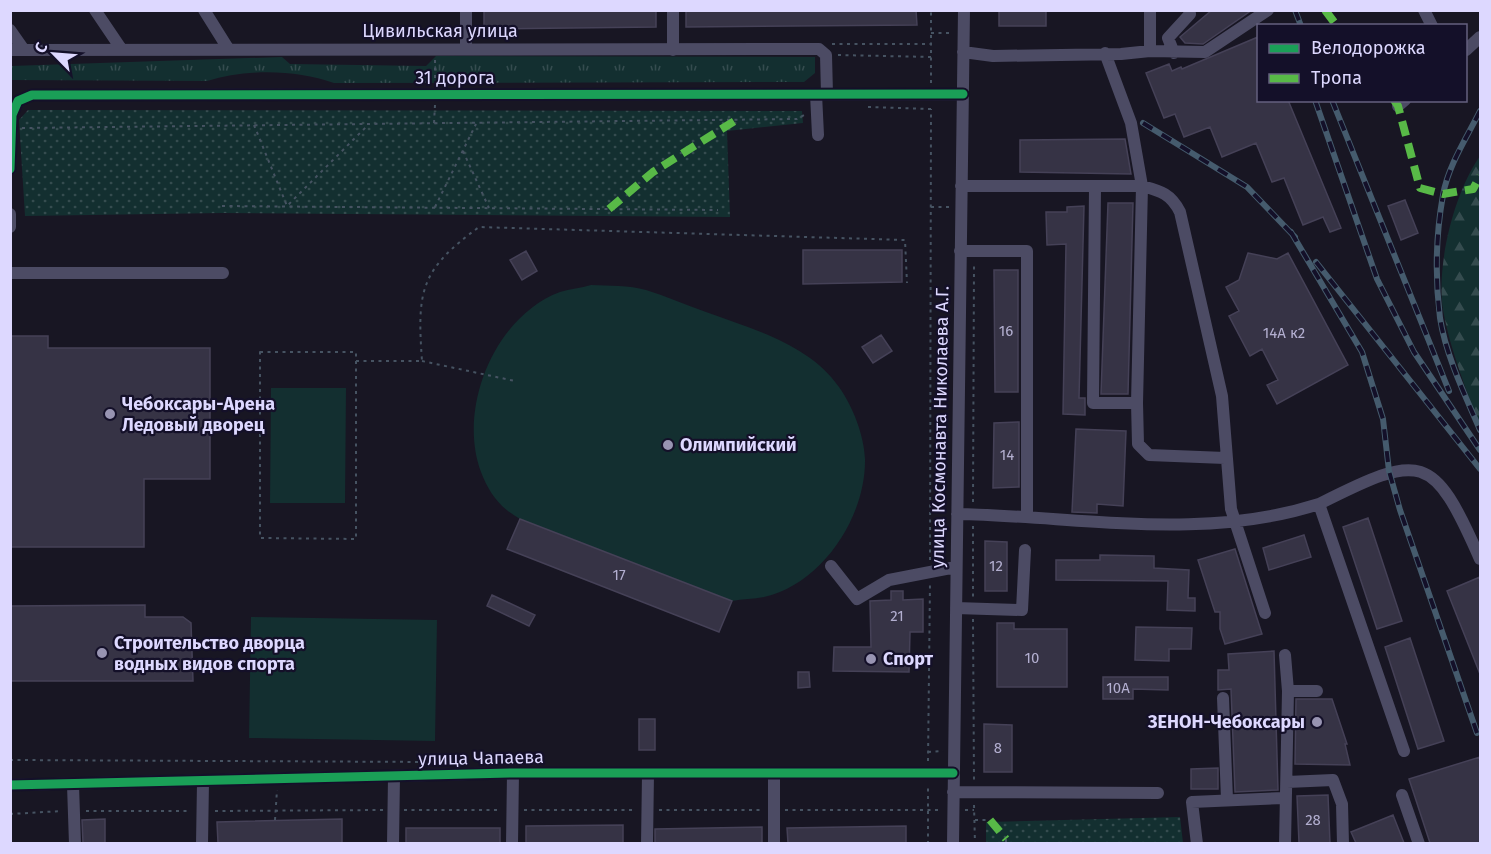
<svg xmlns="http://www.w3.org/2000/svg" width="1491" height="854" font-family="'Fira Sans',sans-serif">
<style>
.grass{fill:url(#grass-tufts)}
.forest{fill:url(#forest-firs)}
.park{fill:url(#park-dots)}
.pitch{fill:#132f30}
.building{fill:#363345;stroke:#454157;stroke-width:1.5}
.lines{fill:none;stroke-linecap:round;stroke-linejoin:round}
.path{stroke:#465362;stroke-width:2;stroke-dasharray:3 4.5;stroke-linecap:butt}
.minor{stroke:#4c4b64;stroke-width:12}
.rail-casing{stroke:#455b6d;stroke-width:6}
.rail{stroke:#141029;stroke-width:4;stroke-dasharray:11;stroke-linecap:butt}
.quiet{stroke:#58b947;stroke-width:8;stroke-dasharray:15 8;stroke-linecap:butt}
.cycleway-casing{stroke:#141029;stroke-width:13}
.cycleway{stroke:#1a9f57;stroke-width:9}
.poi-dot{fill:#9894b2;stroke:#141029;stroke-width:2}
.labels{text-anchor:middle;stroke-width:4.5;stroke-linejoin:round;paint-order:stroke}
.number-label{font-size:15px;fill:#b3afd0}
.street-label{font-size:18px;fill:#ddd8ff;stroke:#141029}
.poi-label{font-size:18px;font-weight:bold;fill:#ddd8ff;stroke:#141029;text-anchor:start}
</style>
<defs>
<pattern id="grass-tufts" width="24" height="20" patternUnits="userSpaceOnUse" patternTransform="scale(1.5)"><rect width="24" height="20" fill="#132f30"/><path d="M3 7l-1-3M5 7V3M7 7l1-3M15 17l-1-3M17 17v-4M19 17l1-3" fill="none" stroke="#354c4f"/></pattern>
<pattern id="forest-firs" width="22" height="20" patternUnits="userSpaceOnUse" patternTransform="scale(1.5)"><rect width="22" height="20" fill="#132f30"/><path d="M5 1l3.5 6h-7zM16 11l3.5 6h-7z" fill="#354c4f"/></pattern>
<pattern id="park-dots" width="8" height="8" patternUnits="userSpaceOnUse" patternTransform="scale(1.5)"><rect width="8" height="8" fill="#132f30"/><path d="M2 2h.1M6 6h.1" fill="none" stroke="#354c4f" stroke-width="1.8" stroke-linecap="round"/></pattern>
</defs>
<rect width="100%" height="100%" fill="#181623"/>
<path class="grass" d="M 436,56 L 815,57 L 815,73 L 804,82 L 334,83 C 295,69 246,69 207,81 L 11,80 L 11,66 L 282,57 L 290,64 L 426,66 Z"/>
<path class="forest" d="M 1480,156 L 1480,429 C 1467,390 1450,350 1443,310 C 1436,265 1454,193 1480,156 Z"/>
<path class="park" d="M 28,110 L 802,111 L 803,123 L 727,131 L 730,217 L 222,213 L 25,216 L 19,120 Z
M 1180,817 L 1183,843 L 986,843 L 986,822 Z"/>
<path class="pitch" d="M 591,285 C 609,286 629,285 646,290 C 666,296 686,305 706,312 C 752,329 809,344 839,387 C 853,407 864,435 865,459 C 866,517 822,584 764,597 C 754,599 742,599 732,601 L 520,519 C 500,508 489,493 481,472 C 457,408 495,316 560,292 C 570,289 581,288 591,285 Z
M 271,388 L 346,388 L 345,503 L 270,503 Z
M 251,617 L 437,620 L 435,741 L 249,738 Z"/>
<path class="building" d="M 484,10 L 656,10 L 656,27 L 484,29 Z
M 686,10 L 916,10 L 917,25 L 686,27 Z
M 999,10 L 1046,10 L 1046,26 L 999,26 Z
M 1212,10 L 1252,10 L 1203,44 L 1185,43 L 1180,37 Z
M 1258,37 L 1258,100 L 1288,100 L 1341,228 L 1330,232 L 1323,217 L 1303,225 L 1284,178 L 1272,182 L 1256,143 L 1222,157 L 1210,127 L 1184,137 L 1175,114 L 1164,118 L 1146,73 L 1169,64 L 1172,71 L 1181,67 L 1182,69 Z
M 1125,139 L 1131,174 L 1020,172 L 1020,140 Z
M 1405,200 L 1418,233 L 1401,240 L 1388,206 Z
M 1108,203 L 1133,203 L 1128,394 L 1101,394 Z
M 1084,206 L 1079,398 L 1085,398 L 1085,415 L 1063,414 L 1066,244 L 1047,245 L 1046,212 L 1067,212 L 1067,207 Z
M 803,250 L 902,250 L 902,282 L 803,284 Z
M 526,251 L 537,271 L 522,280 L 510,260 Z
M 1248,253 L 1277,259 L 1288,253 L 1348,365 L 1277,404 L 1267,385 L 1278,380 L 1262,349 L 1250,356 L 1229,316 L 1239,311 L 1226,287 L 1239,280 Z
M 994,270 L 1018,270 L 1018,392 L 995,392 Z
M 881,335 L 892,351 L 873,363 L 862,347 Z
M 10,336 L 48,336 L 48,348 L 210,348 L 210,479 L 144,479 L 144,547 L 10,547 Z
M 1019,422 L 1019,487 L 993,488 L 994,423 Z
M 1076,429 L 1126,431 L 1123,506 L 1097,504 L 1097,513 L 1072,512 Z
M 1368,518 L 1402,621 L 1377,629 L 1343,527 Z
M 520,519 L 732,601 L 719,632 L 507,549 Z
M 1304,535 L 1311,557 L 1269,570 L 1263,548 Z
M 985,541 L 1007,542 L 1007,591 L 985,591 Z
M 1235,549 L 1262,634 L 1225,644 L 1220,629 L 1220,612 L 1215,612 L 1198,560 Z
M 1100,555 L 1154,556 L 1154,568 L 1189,570 L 1188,598 L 1195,598 L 1195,611 L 1167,610 L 1168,581 L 1056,580 L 1056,560 L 1100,560 Z
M 1480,577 L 1480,674 L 1447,591 Z
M 891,591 L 903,591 L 903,600 L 923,599 L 923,632 L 910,632 L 909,672 L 833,671 L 834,647 L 871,647 L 870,601 L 891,600 Z
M 492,595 L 535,615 L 529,626 L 487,606 Z
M 145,605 L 145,617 L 183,617 L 191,623 L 193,681 L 10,681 L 10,606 Z
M 997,623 L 1014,623 L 1014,629 L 1067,629 L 1067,687 L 997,687 Z
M 1136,627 L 1192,628 L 1191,649 L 1169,649 L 1169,661 L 1135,660 Z
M 1410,638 L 1444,741 L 1418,749 L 1385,647 Z
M 1274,651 L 1278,790 L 1235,792 L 1231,689 L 1218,690 L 1218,670 L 1229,670 L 1228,654 Z
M 798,672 L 809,672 L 810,687 L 798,688 Z
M 1103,677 L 1168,677 L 1168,690 L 1133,689 L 1133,699 L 1103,699 Z
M 1296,699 L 1332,699 L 1347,744 L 1345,744 L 1350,765 L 1295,764 Z
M 639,719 L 655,719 L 655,750 L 639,750 Z
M 984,724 L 1012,725 L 1012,772 L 984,772 Z
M 1480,757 L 1480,843 L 1430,843 L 1409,779 Z
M 1218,768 L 1218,789 L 1191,789 L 1191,769 Z
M 1328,795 L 1330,843 L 1299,843 L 1297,796 Z
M 1393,815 L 1404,843 L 1356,843 L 1351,832 Z
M 105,819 L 105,843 L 83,843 L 82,820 Z
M 342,819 L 342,843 L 218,843 L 217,822 Z
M 623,825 L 623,843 L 526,843 L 526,826 Z
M 906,826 L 906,843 L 788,843 L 787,828 Z
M 762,827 L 762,843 L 655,843 L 655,829 Z
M 406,828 L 500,828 L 500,843 L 406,843 Z"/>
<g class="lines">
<path class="path" d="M 931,33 L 952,33
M 832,44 L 931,44
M 838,55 L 931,57
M 435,60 L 435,84
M 931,83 L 931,10
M 868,107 L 931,109
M 434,123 L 435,105
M 254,125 L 287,206 L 369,124
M 22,128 L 797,119 L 804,115
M 463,151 L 489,208
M 222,206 L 718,210
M 435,207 L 476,124
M 931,207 L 949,207
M 260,352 L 356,352 L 356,539 L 260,538 Z
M 356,361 L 422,361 C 417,291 420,270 479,227 L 905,240 L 907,283
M 422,361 L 515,381
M 973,502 L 974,265
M 973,526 L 973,598
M 930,560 L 931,109
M 973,619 L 974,781
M 928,752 L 943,751
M 10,760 L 433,762
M 928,761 L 930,583
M 974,805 L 975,844
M 404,810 L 500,810
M 524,810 L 635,810
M 659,810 L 761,810
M 785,810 L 941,810
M 965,810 L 974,810
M 86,811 L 191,811
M 215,811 L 383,810
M 10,814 L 62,811
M 275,820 L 277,790
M 975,820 L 990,820
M 1006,839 L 1006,844
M 928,844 L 928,784"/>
<path class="minor" d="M 95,10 L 122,50
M 204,10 L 229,50
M 466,10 L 466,48
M 1150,10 L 1150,51
M 1424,10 L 1432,26
M 10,30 L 24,50
M 10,50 L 819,49 L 826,55 L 827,94
M 673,50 L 673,10
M 1466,50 L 1480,37
M 963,52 L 993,56 L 1121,54 L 1150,51 L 1205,52 L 1268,10
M 1105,53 L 1131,123 L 1142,186 L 1137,403
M 1174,53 L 1168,38 L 1190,14 L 1189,10
M 816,94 L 818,135
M 1398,106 L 1405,100
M 10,169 L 12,115 L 18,101 L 32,95 L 963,94
M 961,186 L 1142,186 C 1161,191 1171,194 1180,212 L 1222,396 L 1231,509 L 1265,613
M 1095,188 L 1093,403 L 1137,403 L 1138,444 L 1149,455 L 1225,458
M 10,214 L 10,227
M 960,251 L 1027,251 L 1027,517
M 10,273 L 223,273
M 1319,504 C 1422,452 1433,452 1480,559
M 957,514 C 1078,516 1201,542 1319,504 L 1404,751
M 831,566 L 857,599 L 889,580 L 956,567
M 956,608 L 1022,610 L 1025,550
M 1285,655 L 1288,691 L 1285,844
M 1288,691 L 1317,691
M 1223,698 L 1227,799
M 1287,782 L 1333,780 L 1342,804 L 1343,844
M 10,785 L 513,773 L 953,773
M 73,785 L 75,844
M 953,792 L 1158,793
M 1402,795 L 1419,844
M 202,844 L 203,782
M 393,844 L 394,777
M 512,844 L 513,773
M 647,844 L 648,774
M 774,844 L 774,773
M 953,844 L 964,10
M 1197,844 L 1192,802 L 1284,798"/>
<defs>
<path id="rail" d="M 1295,10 L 1301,26
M 1315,100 L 1377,279 L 1414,352 L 1480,450
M 1332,100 L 1449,391
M 1480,111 C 1467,137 1448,166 1443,195 C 1436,234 1435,278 1440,318 C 1446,356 1465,395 1480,430
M 1143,123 L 1247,187 L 1295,237
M 1291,232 L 1362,352 L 1383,419 L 1389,471 L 1400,510 L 1477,733
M 1316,262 L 1480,469"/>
</defs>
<use href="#rail" class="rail-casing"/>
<use href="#rail" class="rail"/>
<path class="quiet" d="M 1325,10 L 1337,26
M 1394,100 L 1398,106 L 1420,188 L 1443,194 L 1473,189 L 1480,176
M 609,209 L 653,172 L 736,120
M 990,820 L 1006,839"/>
<defs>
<path id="cycleway" d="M 10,169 L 12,115 L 18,101 L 32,95 L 963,94
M 10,785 L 513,773 L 953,773"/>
</defs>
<use href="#cycleway" class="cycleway-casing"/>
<use href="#cycleway" class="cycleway"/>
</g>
<g class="poi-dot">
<circle cx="110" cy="414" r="6"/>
<circle cx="668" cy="445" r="6"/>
<circle cx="102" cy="653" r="6"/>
<circle cx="871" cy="659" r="6"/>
<circle cx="1317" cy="722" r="6"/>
</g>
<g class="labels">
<g class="number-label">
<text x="1006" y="336">16</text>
<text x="1284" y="338">14А к2</text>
<text x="1007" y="460">14</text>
<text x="996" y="571">12</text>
<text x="619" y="580">17</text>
<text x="897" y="621">21</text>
<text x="1032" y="663">10</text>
<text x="1118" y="693">10А</text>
<text x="998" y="753">8</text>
<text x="1313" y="825">28</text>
</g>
<g class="street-label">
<text x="440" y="37">Цивильская улица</text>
<text x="455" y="84">31 дорога</text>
<text transform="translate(940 427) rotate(-89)" y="6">улица Космонавта Николаева А.Г.</text>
<text transform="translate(481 758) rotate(-1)" y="6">улица Чапаева</text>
</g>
<g class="poi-label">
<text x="122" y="410">Чебоксары-Арена<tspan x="122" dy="21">Ледовый дворец</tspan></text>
<text x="680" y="451">Олимпийский</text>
<text x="114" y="649">Строительство дворца<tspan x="114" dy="21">водных видов спорта</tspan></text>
<text x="883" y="665">Спорт</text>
<text x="1305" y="728" text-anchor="end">ЗЕНОН-Чебоксары</text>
</g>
</g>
<rect width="1491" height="854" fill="none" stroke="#ddd8ff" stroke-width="24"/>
<rect x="1257" y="24" width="210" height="78" fill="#141029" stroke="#64607f" stroke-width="1.5"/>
<rect x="1269" y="44" width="30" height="9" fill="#1a9f57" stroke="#64607f" stroke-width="1.5"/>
<text x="1311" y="54" font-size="18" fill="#ddd8ff">Велодорожка</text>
<rect x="1269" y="74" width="30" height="9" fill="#58b947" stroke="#64607f" stroke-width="1.5"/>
<text x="1311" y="84" font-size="18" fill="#ddd8ff">Тропа</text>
<g transform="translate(54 54) rotate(295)" stroke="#141029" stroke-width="4.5" paint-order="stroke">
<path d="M0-4.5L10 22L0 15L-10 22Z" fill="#ddd8ff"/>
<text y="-9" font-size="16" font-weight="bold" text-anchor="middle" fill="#ddd8ff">С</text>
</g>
</svg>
